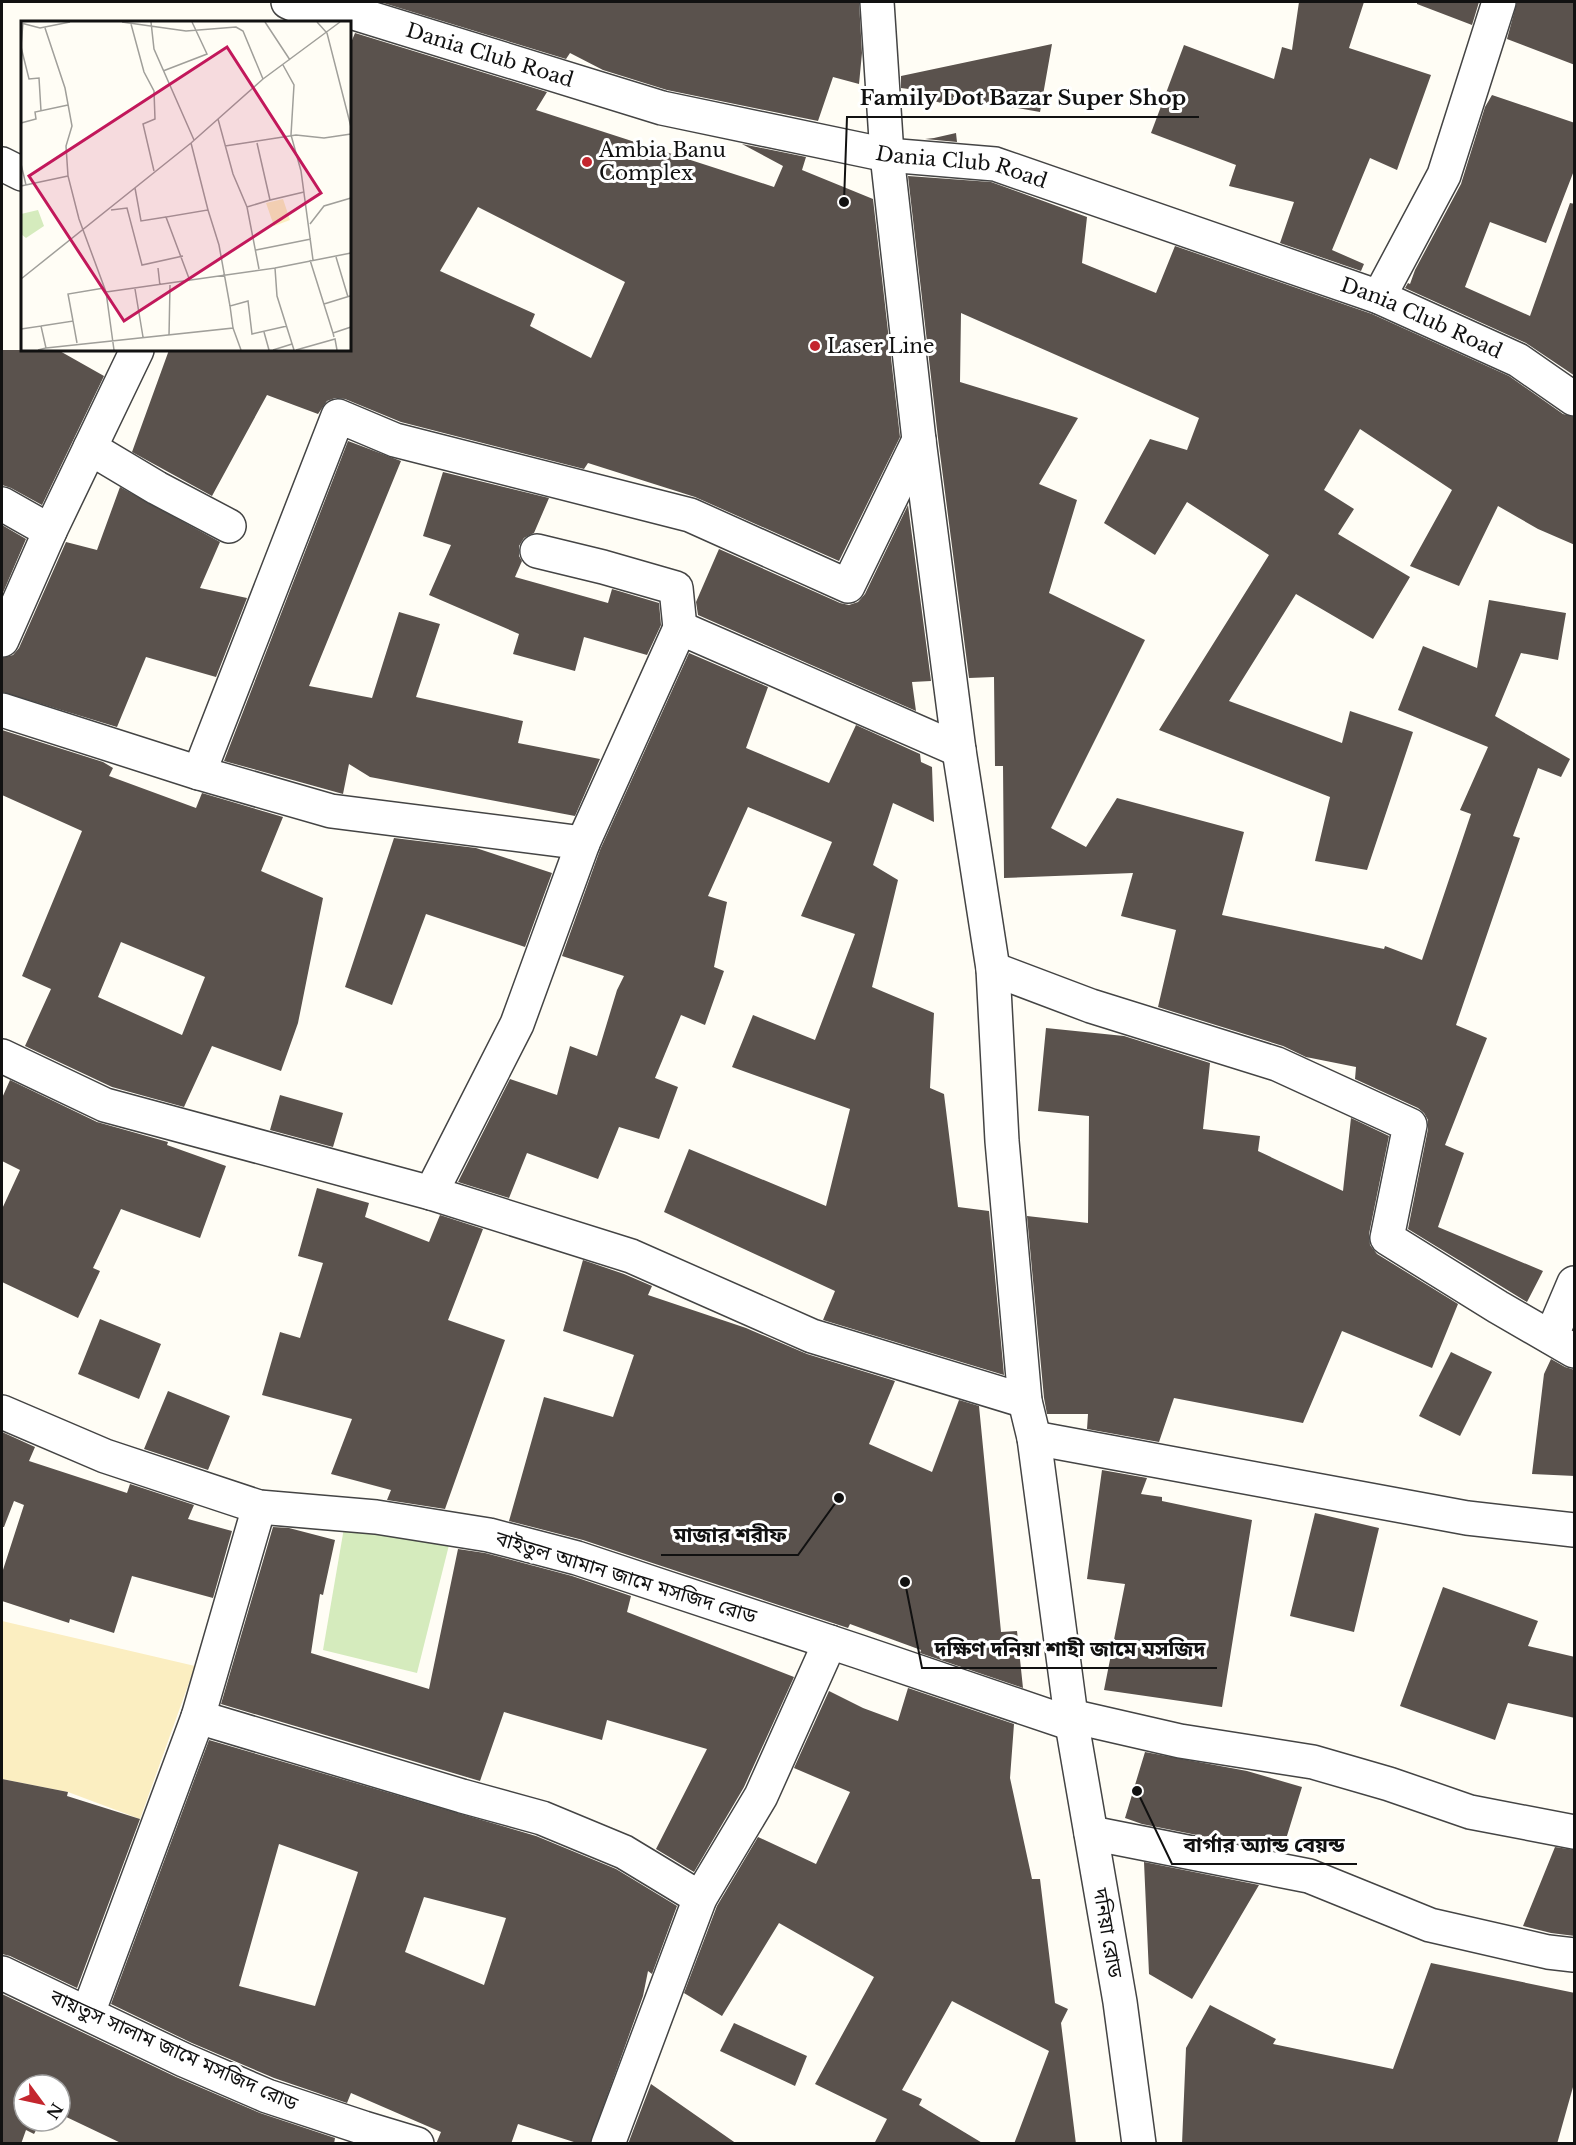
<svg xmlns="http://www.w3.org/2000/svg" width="1576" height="2145" font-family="'Libre Baskerville','Noto Sans Bengali',serif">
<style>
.green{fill:#d5ebbd}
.sand{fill:#fbeec1}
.building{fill:#5a524d;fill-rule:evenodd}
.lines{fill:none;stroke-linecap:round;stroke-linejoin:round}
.minor-casing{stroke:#444;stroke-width:36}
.minor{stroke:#fff;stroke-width:33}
.poi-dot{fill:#c4262e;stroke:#fff;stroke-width:2}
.labels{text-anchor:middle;stroke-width:6;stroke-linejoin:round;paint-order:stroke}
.street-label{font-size:20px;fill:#111;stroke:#fff}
.poi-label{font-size:20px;fill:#111;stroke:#fff;text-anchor:start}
.inset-road{fill:none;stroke:#a09f9a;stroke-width:1.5}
.view{fill:#c2185b;fill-opacity:0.15;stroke:#c2185b;stroke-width:3}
.inset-edge{fill:none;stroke:#111;stroke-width:3}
.leader{fill:none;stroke:#111;stroke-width:2}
.callout-dot{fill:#111;stroke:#fff;stroke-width:2}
.callout-label{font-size:21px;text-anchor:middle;font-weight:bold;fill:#111;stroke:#fff;stroke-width:6;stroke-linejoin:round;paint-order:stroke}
</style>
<rect width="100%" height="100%" fill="#fffdf5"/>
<path class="green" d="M 345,1522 L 450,1541 L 417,1673 L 323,1650 Z"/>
<path class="sand" d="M 2,1621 L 195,1666 L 140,1819 L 68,1792 L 2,1779 Z"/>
<path class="building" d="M 380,2 L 859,2 L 862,53 L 859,84 L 833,77 L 818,121 L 667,90 L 603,70 L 570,53 L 566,59 Z
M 1299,2 L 1364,2 L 1349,48 L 1431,75 L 1397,170 L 1370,158 L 1332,250 L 1364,264 L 1361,271 L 1280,243 L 1294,202 L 1229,186 L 1236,165 L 1151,133 L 1184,45 L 1274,79 L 1282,47 L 1292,50 Z
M 1417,2 L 1479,2 L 1472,25 L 1417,4 Z
M 1517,2 L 1575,2 L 1575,65 L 1507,39 Z
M 355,33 L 547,92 L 536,110 L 774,187 L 783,166 L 742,144 L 806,157 L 802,170 L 873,199 L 900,437 L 839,561 L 695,497 L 588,463 L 584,469 L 401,422 L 345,399 L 335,398 L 327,401 L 318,414 L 267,395 L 212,496 L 132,452 L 169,350 L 350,350 L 350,45 ZM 478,207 L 625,282 L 591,358 L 530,326 L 535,314 L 440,271 Z
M 1052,44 L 1040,112 L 953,97 L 954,106 L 917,97 L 916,90 L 901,88 L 901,76 Z
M 1492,95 L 1575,123 L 1575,168 L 1546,243 L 1490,222 L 1465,287 L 1530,316 L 1570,203 L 1575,204 L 1575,376 L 1526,343 L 1405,288 L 1408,283 L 1410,284 L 1415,270 L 1461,184 L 1485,107 Z
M 956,133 L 957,142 L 925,139 L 934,138 Z
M 908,176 L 991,182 L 1087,217 L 1082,263 L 1156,293 L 1175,246 L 1372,314 L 1509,376 L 1563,414 L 1575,417 L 1575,545 L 1538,529 L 1498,506 L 1459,586 L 1410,566 L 1452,490 L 1360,429 L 1324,490 L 1354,509 L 1338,534 L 1410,577 L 1373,639 L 1296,594 L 1229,701 L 1342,743 L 1350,711 L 1413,732 L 1367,870 L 1315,861 L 1330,797 L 1159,730 L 1269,555 L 1187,502 L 1155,555 L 1104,523 L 1150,439 L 1187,450 L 1199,418 L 961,313 L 960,382 L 1078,418 L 1039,484 L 1077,500 L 1049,593 L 1145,640 L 1051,828 L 1086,847 L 1117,798 L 1244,832 L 1222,915 L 1384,949 L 1385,946 L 1422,960 L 1471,814 L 1460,810 L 1488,747 L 1398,710 L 1423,646 L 1477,668 L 1489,600 L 1566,613 L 1558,660 L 1521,653 L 1495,716 L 1570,759 L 1561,777 L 1538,768 L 1513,836 L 1520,838 L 1456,1025 L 1487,1038 L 1445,1145 L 1464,1153 L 1438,1227 L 1543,1271 L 1527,1302 L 1408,1229 L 1428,1129 L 1428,1120 L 1424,1113 L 1418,1108 L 1355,1079 L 1356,1067 L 1306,1057 L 1283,1046 L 1158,1007 L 1176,930 L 1121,916 L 1133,873 L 1004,878 L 1003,766 L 995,766 L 994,677 L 969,678 L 938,438 Z
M 2,350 L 58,350 L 104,376 L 42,505 L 11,488 L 2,485 Z
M 348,441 L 401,461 L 309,686 L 372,698 L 399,612 L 440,624 L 416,697 L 523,721 L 518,743 L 600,759 L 575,816 L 370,777 L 349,764 L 343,794 L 224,761 Z
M 443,472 L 549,498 L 534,533 L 524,538 L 519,546 L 519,556 L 522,561 L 515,577 L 608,603 L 612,589 L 659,603 L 661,625 L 647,655 L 584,637 L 575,671 L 513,654 L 519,634 L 429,595 L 451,545 L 423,536 Z
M 120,487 L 220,542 L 200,588 L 247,598 L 216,677 L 146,657 L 117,727 L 2,692 L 2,658 L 13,655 L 19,648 L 66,542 L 97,550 Z
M 908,505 L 931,681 L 912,682 L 916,711 L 698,615 L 696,602 L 719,549 L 840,603 L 849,605 L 858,602 L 865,594 Z
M 2,525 L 26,539 L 2,595 Z
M 689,653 L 768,687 L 746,748 L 829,783 L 856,725 L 920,754 L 921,762 L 932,767 L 934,822 L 893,803 L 873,865 L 898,880 L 872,987 L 934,1013 L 930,1088 L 944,1094 L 958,1207 L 989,1211 L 1004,1375 L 823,1320 L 835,1291 L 664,1212 L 689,1149 L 826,1206 L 850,1109 L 732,1067 L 753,1015 L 815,1040 L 855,934 L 801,916 L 832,842 L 748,807 L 708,896 L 727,902 L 714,967 L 724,971 L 705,1025 L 681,1015 L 655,1078 L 678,1087 L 659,1139 L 619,1127 L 598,1179 L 527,1153 L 509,1198 L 458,1182 L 510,1079 L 557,1095 L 570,1046 L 597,1056 L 617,990 L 624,976 L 562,956 L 600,850 Z
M 2,730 L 103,762 L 113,768 L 109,776 L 196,808 L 202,793 L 283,817 L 261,871 L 323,898 L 298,1023 L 281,1071 L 212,1046 L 184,1107 L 112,1087 L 25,1046 L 51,989 L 22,976 L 82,831 L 2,795 ZM 121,942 L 205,977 L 182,1035 L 98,997 Z
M 394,838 L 476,848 L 552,873 L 525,947 L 426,914 L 392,1005 L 345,987 Z
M 1046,1028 L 1124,1036 L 1210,1063 L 1203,1129 L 1260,1136 L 1258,1151 L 1343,1191 L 1351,1118 L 1389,1136 L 1369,1234 L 1370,1245 L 1377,1254 L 1458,1304 L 1432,1368 L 1342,1331 L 1303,1423 L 1174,1398 L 1159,1442 L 1087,1429 L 1088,1414 L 1047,1414 L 1044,1398 L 1027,1216 L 1088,1223 L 1089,1116 L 1038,1111 Z
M 10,1080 L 97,1122 L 168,1142 L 167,1145 L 226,1166 L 200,1238 L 121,1209 L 93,1268 L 100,1271 L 78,1318 L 2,1282 L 2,1209 L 20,1170 L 2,1161 L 2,1098 Z
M 280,1095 L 343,1113 L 333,1147 L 270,1130 Z
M 317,1188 L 369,1203 L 365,1217 L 429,1242 L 440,1215 L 483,1229 L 448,1320 L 505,1340 L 445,1509 L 387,1500 L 391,1490 L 331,1474 L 352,1419 L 262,1395 L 280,1332 L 300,1338 L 323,1263 L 298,1256 Z
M 583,1260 L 624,1274 L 652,1286 L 648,1295 L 746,1328 L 807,1354 L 895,1381 L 869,1444 L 932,1472 L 959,1400 L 979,1406 L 1001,1632 L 1017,1631 L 1023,1688 L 920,1653 L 921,1650 L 850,1624 L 848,1628 L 583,1540 L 509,1521 L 544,1397 L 613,1417 L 634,1355 L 563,1331 Z
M 100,1319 L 161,1344 L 139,1399 L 78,1374 Z
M 1451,1352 L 1492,1372 L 1460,1436 L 1419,1416 Z
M 1551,1359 L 1565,1367 L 1575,1370 L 1575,1476 L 1532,1474 L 1544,1374 Z
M 168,1391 L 230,1416 L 208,1470 L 144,1449 Z
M 2,1432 L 35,1447 L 29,1461 L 127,1493 L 130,1484 L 194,1505 L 188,1519 L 232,1531 L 213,1598 L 132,1576 L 114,1633 L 70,1619 L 69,1623 L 2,1601 L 2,1573 L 24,1505 L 14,1501 L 4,1527 L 2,1527 Z
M 1102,1470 L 1147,1478 L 1141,1494 L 1162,1497 L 1162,1501 L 1252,1520 L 1222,1707 L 1104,1690 L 1125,1584 L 1087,1579 Z
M 1315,1513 L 1379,1528 L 1354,1632 L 1290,1616 Z
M 273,1527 L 289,1528 L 335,1540 L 323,1595 L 320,1594 L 311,1653 L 429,1689 L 458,1549 L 485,1553 L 572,1576 L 631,1596 L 627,1612 L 794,1677 L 744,1787 L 694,1872 L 656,1849 L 707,1749 L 607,1720 L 602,1740 L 504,1712 L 480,1781 L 221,1704 Z
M 1443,1587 L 1538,1621 L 1528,1646 L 1575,1657 L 1575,1718 L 1508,1703 L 1495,1740 L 1400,1706 Z
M 908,1688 L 1014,1724 L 1010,1778 L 1032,1879 L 1040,1879 L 1055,2003 L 1068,2009 L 1061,2023 L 1076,2144 L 1014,2144 L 1049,2051 L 952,2001 L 902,2090 L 922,2099 L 919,2105 L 984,2144 L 874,2144 L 887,2119 L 815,2084 L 874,1977 L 779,1923 L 722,2016 L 684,1993 L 717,1906 L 758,1837 L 816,1864 L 850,1792 L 794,1768 L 829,1691 L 863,1708 L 898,1721 Z
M 209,1740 L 536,1836 L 616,1869 L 677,1906 L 652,1974 L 648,1971 L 643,1996 L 590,2144 L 580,2144 L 518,2124 L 511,2144 L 436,2144 L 441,2132 L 351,2093 L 347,2103 L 274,2078 L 192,2043 L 111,2004 ZM 279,1844 L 358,1872 L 315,2006 L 239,1986 ZM 424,1897 L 506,1918 L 484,1985 L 405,1952 Z
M 1145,1752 L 1247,1771 L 1302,1787 L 1282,1852 L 1142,1824 L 1125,1818 Z
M 2,1779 L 68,1792 L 67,1796 L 140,1819 L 77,1988 L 10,1956 L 2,1954 Z
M 1555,1847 L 1575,1850 L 1575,1936 L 1551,1933 L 1523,1926 Z
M 1144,1862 L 1259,1885 L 1192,1999 L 1149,1974 Z
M 1431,1963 L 1575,1993 L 1575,2080 L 1557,2144 L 1182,2144 L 1186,2048 L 1210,2005 L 1276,2039 L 1273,2044 L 1393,2069 Z
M 2,1994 L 176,2077 L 260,2113 L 335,2138 L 334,2144 L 123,2144 L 60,2114 L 60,2085 L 24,2085 L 24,2121 L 41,2121 L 34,2134 L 26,2130 L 21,2144 L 2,2144 Z
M 734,2023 L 807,2056 L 795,2086 L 720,2051 Z
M 651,2084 L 737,2144 L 628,2144 Z"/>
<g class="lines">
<defs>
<g id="minor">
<path id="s1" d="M 288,2 L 306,10 L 354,13 L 662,108 L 887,155 L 995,164 L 1379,297 L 1518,360 L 1574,399"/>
<path d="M 877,2 L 887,155 L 919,440 L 959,750 L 993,969 L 1002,1141 L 1025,1401 L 1034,1438 L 1072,1724 L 1120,2002 L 1139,2144"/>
<path d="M 2,164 L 22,174"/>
<path d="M 1379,297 L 1444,175 L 1499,2"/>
<path d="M 90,448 L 157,488 L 229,526"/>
<path d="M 2,504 L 50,531"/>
<path d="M 537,551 L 603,567 L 676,588 L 680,628"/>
<path d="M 2,640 L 50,531 L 137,350"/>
<path d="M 2,710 L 199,773 L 331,811 L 583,843 L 517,1024 L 431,1193 L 631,1256 L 812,1336 L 1025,1401"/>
<path d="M 199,773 L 338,416 L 395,440 L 690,515 L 848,586 L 919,440"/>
<path d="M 583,843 L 680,628 L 959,750"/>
<path d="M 993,969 L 1091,1006 L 1277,1064 L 1410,1125 L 1387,1238 L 1498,1307 L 1574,1351"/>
<path d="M 2,1056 L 105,1105 L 431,1193"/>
<path d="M 1551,1337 L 1574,1283"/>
<path d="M 2,1412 L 105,1456 L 259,1507 L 376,1517 L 489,1535 L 577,1558 L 860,1652 L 1072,1724"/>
<path d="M 1034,1438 L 1467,1518 L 1574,1530"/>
<path d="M 1071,1716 L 1180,1741 L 1313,1762 L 1389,1784 L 1470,1812 L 1574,1832"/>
<path d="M 198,1717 L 259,1507"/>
<path d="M 1091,1833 L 1309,1876 L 1430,1925 L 1548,1952 L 1574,1955"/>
<path d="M 2,1973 L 184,2060 L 267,2096 L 364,2128 L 417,2144"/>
<path d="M 88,2013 L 198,1717 L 462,1796 L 542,1818 L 624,1852 L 700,1898"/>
<path d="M 608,2144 L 700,1898 L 761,1796 L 830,1642"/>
</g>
</defs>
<use href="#minor" class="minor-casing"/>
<use href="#minor" class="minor"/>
</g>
<g class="poi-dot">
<circle cx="587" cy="162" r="6"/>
<circle cx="815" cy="346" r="6"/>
</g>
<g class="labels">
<g class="street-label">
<text dy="7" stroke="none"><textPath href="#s1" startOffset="210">Dania Club Road</textPath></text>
<text dy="7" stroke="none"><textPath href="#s1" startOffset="696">Dania Club Road</textPath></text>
<text dy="7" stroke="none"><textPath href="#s1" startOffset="1182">Dania Club Road</textPath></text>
<text transform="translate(626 1577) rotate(17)" y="7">বাইতুল আমান জামে মসজিদ রোড</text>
<text transform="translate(1108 1933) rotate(80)" y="7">দনিয়া রোড</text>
<text transform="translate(174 2050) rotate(24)" y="7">বায়তুস সালাম জামে মসজিদ রোড</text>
</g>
<g class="poi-label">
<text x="599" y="157">Ambia Banu<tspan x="599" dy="23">Complex</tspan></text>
<text x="827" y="353">Laser Line</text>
</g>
</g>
<g transform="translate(21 21)">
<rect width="330" height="330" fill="#fffdf5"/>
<path d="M 17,189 L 23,205 L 5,217 L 0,213 L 0,193 Z" fill="#d5ebbd"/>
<path d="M 262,178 L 269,199 L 253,205 L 245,182 Z" fill="#fbeec1"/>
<path class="inset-road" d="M 101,1 L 165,10 L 215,6 L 222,10 L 242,58M 130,1 L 133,28 L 173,119M 244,1 L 269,39M 296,1 L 306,12 L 330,106M 0,2 L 19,7 L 49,1M 110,3 L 123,51 L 133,70 L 134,98 L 122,103 L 133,150M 24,7 L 44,67 L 51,105 L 45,125 L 47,155 L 58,198 L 85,271 L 93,329M 0,25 L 2,2M 0,26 L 8,58 L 18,57 L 20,90M 262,44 L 273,64 L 270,114 L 280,150 L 292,239M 142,50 L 186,33 L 171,1M 197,98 L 212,153 L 226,186 L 238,248M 0,102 L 15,98 L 14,91 L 47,84M 236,122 L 249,179 L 283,171M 204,125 L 275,114 L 303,117 L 330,113M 0,143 L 5,164M 0,165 L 47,155M 114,167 L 120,200 L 145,196M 226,186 L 249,179M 90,189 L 106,187 L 121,244 L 162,235M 187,189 L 198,224 L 209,285M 289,203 L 303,185 L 330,177M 235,229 L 290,218M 315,236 L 327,276M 289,239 L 312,312M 137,247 L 139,265M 254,247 L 330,232M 0,258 L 170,122 L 242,58 L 319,1M 169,260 L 145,196 L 187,189 L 170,122M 114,268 L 122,316M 85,271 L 254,247 L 256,275 L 273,329M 303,283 L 329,275M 52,300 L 47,273 L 83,267M 20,305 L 52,300 L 56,322M 212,307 L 220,329M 0,308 L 20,305 L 25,327 L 17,329M 243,311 L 248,329M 148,315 L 149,264M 313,316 L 312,312 L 330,306M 25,327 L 212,307 L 209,285 L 227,280 L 231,313 L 266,305M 252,329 L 271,323M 275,329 L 314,318 L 316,329"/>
<path class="view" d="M 206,26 L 300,172 L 103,300 L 8,155 Z"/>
<rect width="330" height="330" class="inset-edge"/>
</g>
<path class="leader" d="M844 202L847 117H1199M839 1498L798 1555H661M905 1582L922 1668H1217M1137 1791L1172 1864H1357"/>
<g class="callout-dot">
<circle cx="844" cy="202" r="6"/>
<circle cx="839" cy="1498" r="6"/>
<circle cx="905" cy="1582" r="6"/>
<circle cx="1137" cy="1791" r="6"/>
</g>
<g class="callout-label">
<text x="1023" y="105">Family Dot Bazar Super Shop</text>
<text x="730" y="1542">মাজার শরীফ</text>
<text x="1070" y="1656">দক্ষিণ দনিয়া শাহী জামে মসজিদ</text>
<text x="1264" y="1852">বার্গার অ্যান্ড বেয়ন্ড</text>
</g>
<rect width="1576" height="2145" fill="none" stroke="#111111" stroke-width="6"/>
<g transform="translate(42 2103) rotate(123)"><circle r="28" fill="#ffffff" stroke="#a0a0a0" stroke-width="1.5"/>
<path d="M0-4.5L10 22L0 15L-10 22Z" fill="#c4262e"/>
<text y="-9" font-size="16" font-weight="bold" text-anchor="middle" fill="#111111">N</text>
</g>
</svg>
